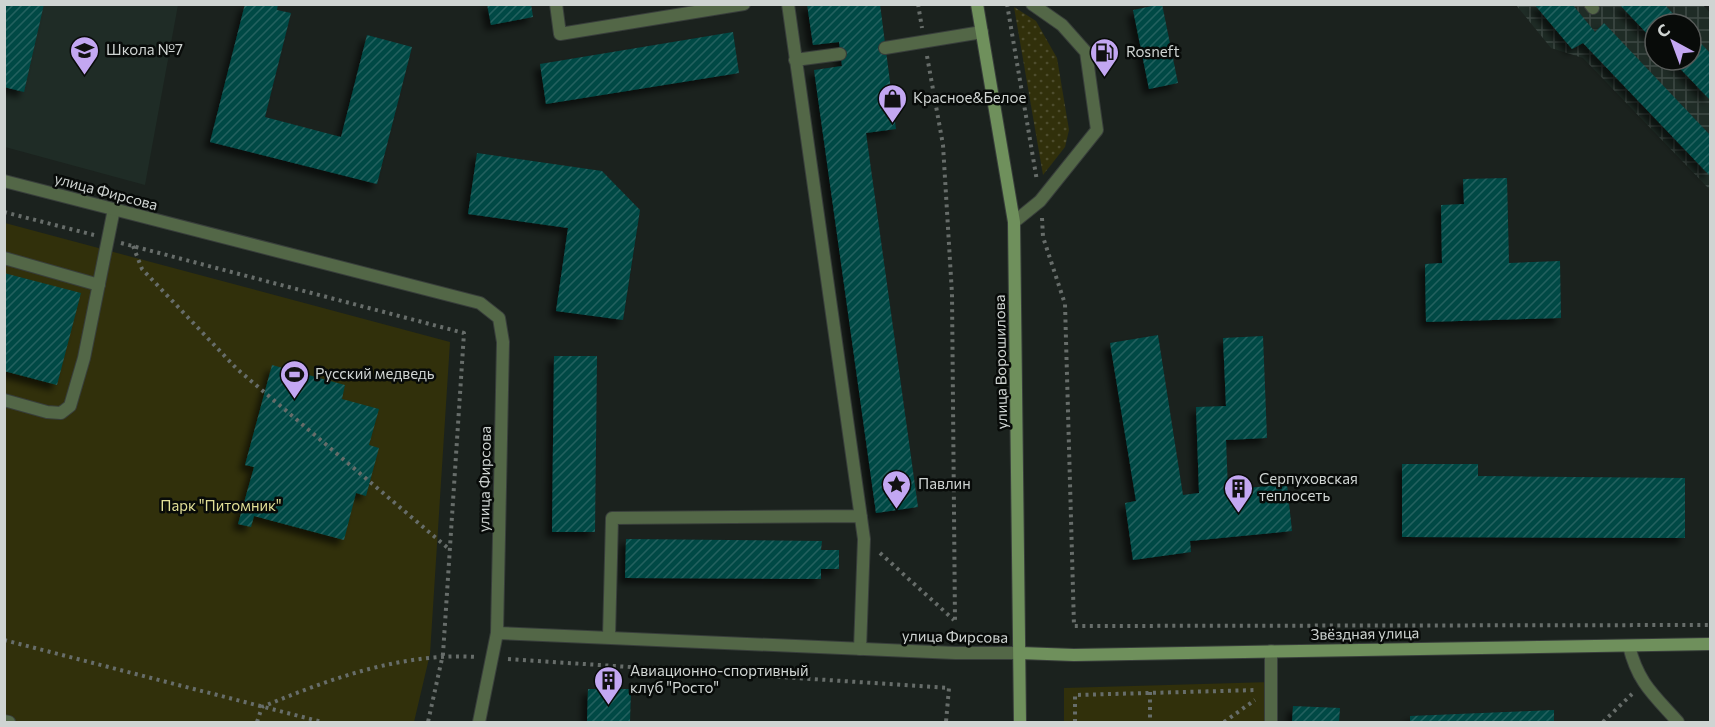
<svg xmlns="http://www.w3.org/2000/svg" width="1715" height="727" font-family="Commissioner,sans-serif">
<style>
.built{fill:#1f2c26}
.industrial{fill:url(#industrial-grid);fill-rule:evenodd}
.grass{fill:url(#grass-dots)}
.park{fill:#31300b}
.building{fill:url(#building-hatch);filter:url(#shadow)}
.lines{fill:none;stroke-linecap:round;stroke-linejoin:round}
.service-casing{stroke:#383e3b;stroke-width:14}
.pedestrian-casing{stroke:#383e3b;stroke-width:14}
.minor-casing{stroke:#383e3b;stroke-width:14}
.secondary-casing{stroke:#383e3b;stroke-width:14}
.path{stroke:#676d6a;stroke-width:4;stroke-dasharray:3 4.5;stroke-linecap:butt}
.service{stroke:#536747;stroke-width:12}
.pedestrian{stroke:#536747;stroke-width:12}
.minor{stroke:#536747;stroke-width:12}
.secondary{stroke:#6f905c;stroke-width:12}
.labels{text-anchor:middle;stroke-width:5;stroke-linejoin:round;paint-order:stroke}
.poi-label{font-size:15px;fill:#cfd4d2;stroke:#080b09;text-anchor:start}
.street-label{font-size:15px;fill:#cfd4d2;stroke:#080b09}
.park-label{font-size:15px;fill:#e1df96;stroke:#080b09}
</style>
<defs>
<pattern id="industrial-grid" width="8" height="8" patternUnits="userSpaceOnUse" patternTransform="scale(1.5)"><rect width="8" height="8" fill="#1f2c26"/><path d="M0 4h8M4 0v8" fill="none" stroke="#3e4a45"/></pattern>
<pattern id="grass-dots" width="8" height="8" patternUnits="userSpaceOnUse" patternTransform="scale(1.5)"><rect width="8" height="8" fill="#31300b"/><path d="M2 2h.1M6 6h.1" fill="none" stroke="#4e4d2e" stroke-width="1.8" stroke-linecap="round"/></pattern>
<pattern id="building-hatch" width="6" height="6" patternUnits="userSpaceOnUse" patternTransform="scale(1.5)"><rect width="6" height="6" fill="#004845"/><path d="M-1 1l2-2M0 6l6-6M5 7l2-2" fill="none" stroke="#24625f"/></pattern>
<filter id="shadow"><feDropShadow dx="-5.5" dy="5.5" stdDeviation="3" flood-color="#0009"/></filter>
</defs>
<rect width="100%" height="100%" fill="#1b221e"/>
<path class="built" d="M 4,5 L 178,5 L 145,185 L 5,147 Z"/>
<path class="industrial" d="M 1516,5 L 1703,5 L 1710,13 L 1710,190 L 1583,58 L 1551,48 ZM 1655,24 L 1691,24 L 1691,60 L 1655,60 Z"/>
<path class="grass" d="M 1014,7 L 1036,21 L 1057,58 L 1069,130 L 1065,147 L 1043,175 Z"/>
<path class="park" d="M 5,223 L 450,342 L 430,654 L 414,722 L 5,722 Z
M 1271,682 L 1271,722 L 1064,722 L 1064,688 Z"/>
<path class="building" d="M 4,4 L 44,4 L 24,92 L 4,87 Z
M 245,4 L 278,4 L 277,10 L 291,13 L 265,117 L 341,137 L 367,35 L 412,47 L 377,184 L 210,142 Z
M 487,4 L 531,4 L 533,17 L 491,25 Z
M 807,4 L 880,4 L 896,129 L 866,133 L 918,507 L 876,513 L 814,70 L 842,66 L 839,42 L 813,45 Z
M 1162,4 L 1178,83 L 1149,89 L 1133,10 Z
M 1534,4 L 1572,4 L 1595,32 L 1604,23 L 1710,135 L 1710,176 L 1583,43 L 1572,49 Z
M 1619,4 L 1664,4 L 1683,24 L 1655,24 L 1655,42 Z
M 733,32 L 739,73 L 546,104 L 540,64 Z
M 1691,33 L 1710,53 L 1710,100 L 1672,60 L 1691,60 Z
M 477,153 L 602,171 L 640,210 L 623,320 L 556,311 L 568,228 L 468,214 Z
M 1507,178 L 1509,263 L 1560,261 L 1561,318 L 1426,322 L 1425,264 L 1442,263 L 1441,205 L 1464,204 L 1463,179 Z
M 4,273 L 81,293 L 57,385 L 4,371 Z
M 1158,335 L 1183,495 L 1199,493 L 1196,407 L 1226,406 L 1223,338 L 1263,336 L 1267,438 L 1226,440 L 1228,490 L 1287,484 L 1292,531 L 1190,541 L 1191,552 L 1133,560 L 1125,503 L 1136,501 L 1110,343 Z
M 554,356 L 597,356 L 595,532 L 552,532 Z
M 272,365 L 345,385 L 342,399 L 379,409 L 369,445 L 379,448 L 366,496 L 356,493 L 344,540 L 254,516 L 251,527 L 238,524 L 254,467 L 245,465 Z
M 1402,464 L 1478,464 L 1478,476 L 1685,478 L 1685,538 L 1402,537 Z
M 626,539 L 822,541 L 821,550 L 839,550 L 839,569 L 821,569 L 821,579 L 625,578 Z
M 588,689 L 631,689 L 630,722 L 587,722 Z
M 1293,706 L 1340,708 L 1339,722 L 1292,722 Z
M 1554,710 L 1554,722 L 1410,722 L 1410,716 Z"/>
<g class="lines">
<defs>
<path id="service" d="M 556,4 L 560,34 L 744,4
M 788,4 L 864,539 L 860,649
M 1590,4 L 1593,8
M 885,48 L 982,32
M 795,60 L 840,54
M 1014,222 L 1040,201 L 1097,130 L 1086,52 L 1062,25 L 1032,4
M 4,258 L 99,285
M 4,400 L 47,412 L 61,413 L 70,406 L 84,358 L 114,209
M 609,637 L 612,518 L 861,516
M 1629,646 C 1638,683 1654,695 1678,722
M 1271,651 L 1271,722"/>
<path id="pedestrian" d="M 4,721 L 9,722"/>
<path id="minor" d="M 4,181 L 480,303 L 499,318 L 503,342 L 497,633 L 479,722
M 497,633 L 955,653 L 1020,653"/>
<path id="secondary" d="M 977,4 L 1014,222 L 1020,722
M 1020,653 L 1074,655 L 1710,644"/>
</defs>
<use href="#service" class="service-casing"/>
<use href="#pedestrian" class="pedestrian-casing"/>
<use href="#minor" class="minor-casing"/>
<use href="#secondary" class="secondary-casing"/>
<path class="path" d="M 918,4 L 922,28
M 1007,4 L 1037,181
M 927,56 L 943,145 L 952,294 L 955,621
M 4,212 L 94,235
M 1042,218 L 1043,237 L 1065,304 L 1074,626 L 1710,625
M 121,243 L 464,333 L 443,654 L 428,722
M 133,246 L 142,269 L 237,369 L 449,549
M 880,553 L 954,620
M 4,640 L 322,722
M 508,659 L 949,688 L 946,722
M 1150,692 L 1150,722
M 257,722 L 262,707 C 329,679 403,652 477,657
M 1075,722 L 1075,695 L 1257,690
M 1224,722 L 1255,700
M 1603,722 L 1632,694"/>
<use href="#service" class="service"/>
<use href="#pedestrian" class="pedestrian"/>
<use href="#minor" class="minor"/>
<use href="#secondary" class="secondary"/>
</g>
<defs>
<symbol id="school-pin" viewBox="-11 -11 22 30"><path d="M0 17L-7.5 6A9.5 9.5 0 1 1 7.5 6Z" fill="#c3a7f2" stroke="#080b09"/><path d="M0-5L7-2L0 1L-7-2ZM-4 1L0 2.5L4 1V4Q0 6-4 4Z" fill="#111"/></symbol>
<symbol id="fuel-pin" viewBox="-11 -11 22 30"><path d="M0 17L-7.5 6A9.5 9.5 0 1 1 7.5 6Z" fill="#c3a7f2" stroke="#080b09"/><path d="M-5.5-6h7V0h2V4h1.3V-2.5L3-4.5l.8-.8L6-3V5H2.5V1h-1V6h-7ZM-4.2-4.7v3.2H.2V-4.7Z" fill="#111"/></symbol>
<symbol id="shop-pin" viewBox="-11 -11 22 30"><path d="M0 17L-7.5 6A9.5 9.5 0 1 1 7.5 6Z" fill="#c3a7f2" stroke="#080b09"/><path d="M-5-2.5h2.3a2.7 3.5 0 0 1 5.4 0H5L5.5 6h-11ZM-1.5-2.5h3a1.5 2.3 0 0 0-3 0Z" fill="#111"/></symbol>
<symbol id="stadium-pin" viewBox="-11 -11 22 30"><path d="M0 17L-7.5 6A9.5 9.5 0 1 1 7.5 6Z" fill="#c3a7f2" stroke="#080b09"/><path d="M0-5a6.5 5 0 1 0 0 10a6.5 5 0 1 0 0-10ZM-3.5-1.8h7v3.6h-7Z" fill="#111"/></symbol>
<symbol id="sight-pin" viewBox="-11 -11 22 30"><path d="M0 17L-7.5 6A9.5 9.5 0 1 1 7.5 6Z" fill="#c3a7f2" stroke="#080b09"/><path d="M0-6L1.8-2.2L6-1.7L2.9 1.2L3.7 5.4L0 3.3L-3.7 5.4L-2.9 1.2L-6-1.7L-1.8-2.2Z" fill="#111"/></symbol>
<symbol id="building-pin" viewBox="-11 -11 22 30"><path d="M0 17L-7.5 6A9.5 9.5 0 1 1 7.5 6Z" fill="#c3a7f2" stroke="#080b09"/><path d="M-4-6H4V6H1V3H-1V6H-4ZM-2.5-4.3h1.7v1.8h-1.7ZM.8-4.3h1.7v1.8H.8ZM-2.5-1h1.7V.8h-1.7ZM.8-1h1.7V.8H.8Z" fill="#111"/></symbol>
</defs>
<g fill-rule="evenodd">
<use href="#school-pin" x="68" y="34" width="33" height="45"/>
<use href="#fuel-pin" x="1088" y="36" width="33" height="45"/>
<use href="#shop-pin" x="876" y="82" width="33" height="45"/>
<use href="#stadium-pin" x="278" y="358" width="33" height="45"/>
<use href="#sight-pin" x="880" y="468" width="33" height="45"/>
<use href="#building-pin" x="1222" y="472" width="33" height="45"/>
<use href="#building-pin" x="592" y="664" width="33" height="45"/>
</g>
<g class="labels">
<g class="poi-label">
<text x="106" y="55">Школа №7</text>
<text x="1126" y="57">Rosneft</text>
<text x="913" y="103">Красное&amp;Белое</text>
<text x="315" y="379">Русский медведь</text>
<text x="1259" y="484">Серпуховская<tspan x="1259" dy="17">теплосеть</tspan></text>
<text x="918" y="489">Павлин</text>
<text x="630" y="676">Авиационно-спортивный<tspan x="630" dy="17">клуб "Росто"</tspan></text>
</g>
<g class="street-label">
<text transform="translate(106 192) rotate(15)" y="5">улица Фирсова</text>
<text transform="translate(1001 362) rotate(-91)" y="5">улица Ворошилова</text>
<text transform="translate(485 479) rotate(-89)" y="5">улица Фирсова</text>
<text transform="translate(1365 634) rotate(-1)" y="5">Звёздная улица</text>
<text transform="translate(955 637) rotate(1)" y="5">улица Фирсова</text>
</g>
<g class="park-label">
<text x="221" y="511">Парк "Питомник"</text>
</g>
</g>
<rect width="1715" height="727" fill="none" stroke="#cfd4d2" stroke-width="12"/>
<g transform="translate(1673 42) rotate(319)"><circle r="28" fill="#080b09" stroke="#585b59" stroke-width="1.5"/>
<path d="M0-4.5L10 22L0 15L-10 22Z" fill="#c3a7f2"/>
<text y="-9" font-size="16" font-weight="bold" text-anchor="middle" fill="#cfd4d2">С</text>
</g>
</svg>
